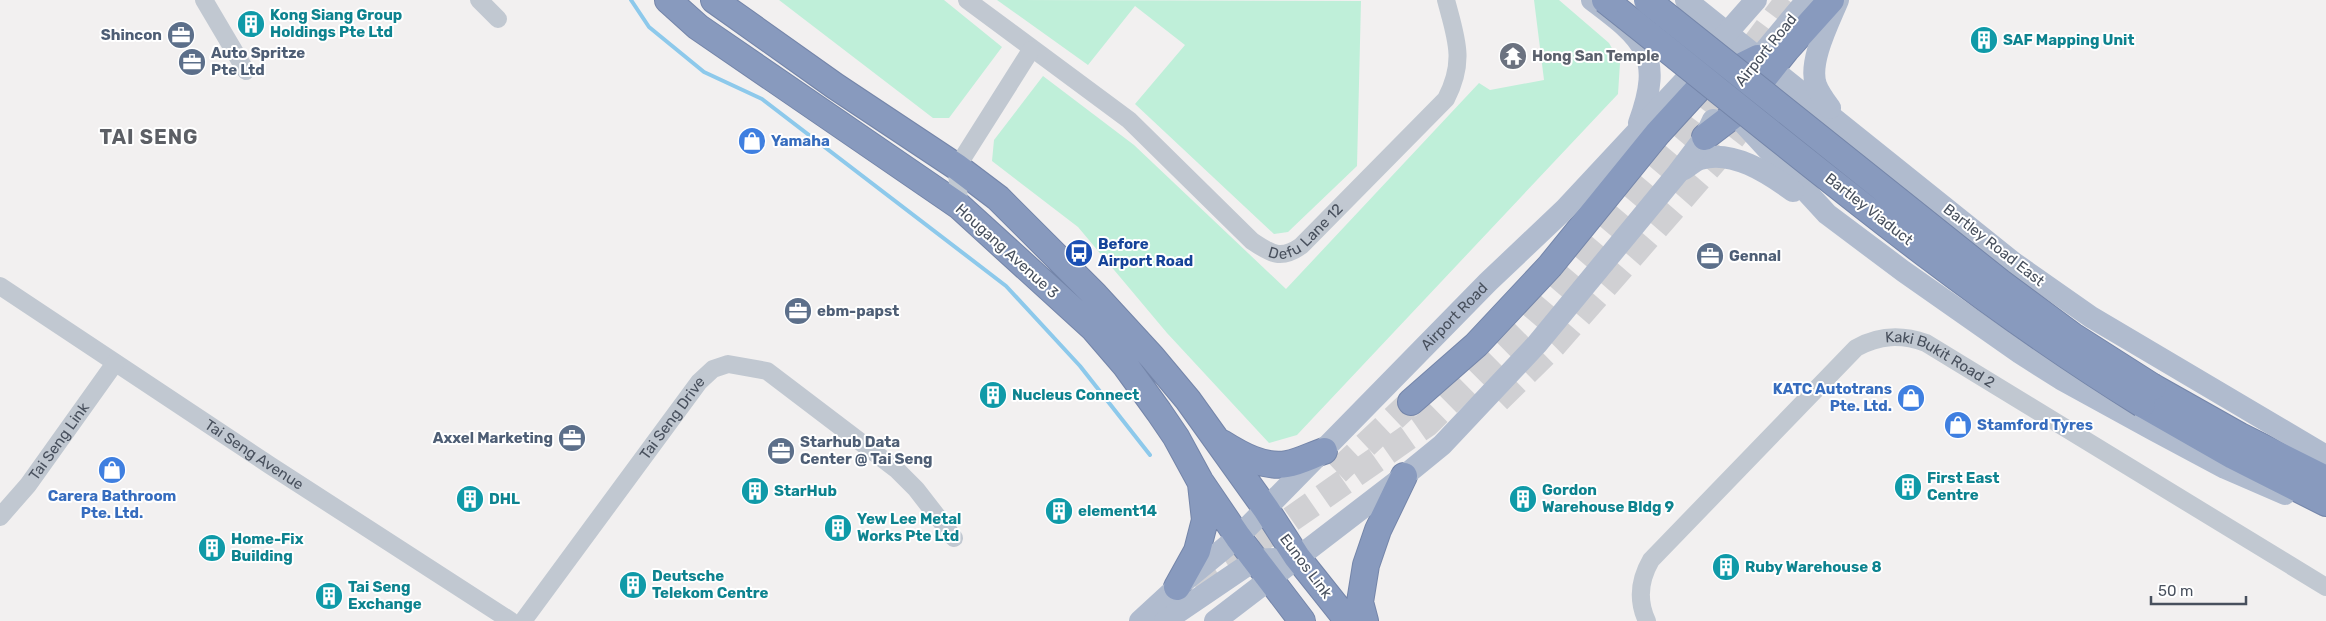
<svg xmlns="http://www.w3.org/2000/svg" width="2326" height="621" font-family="Rubik,sans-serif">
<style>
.green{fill:#bfefd9}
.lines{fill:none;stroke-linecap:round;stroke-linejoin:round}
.stream{stroke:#8dc9eb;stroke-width:4}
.highway-tunnel{stroke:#d0d0d3;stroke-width:26;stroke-dasharray:26 13;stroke-linecap:butt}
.highway-casing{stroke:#7485a9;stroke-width:28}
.minor{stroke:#c1c8d1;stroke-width:18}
.major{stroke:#b0bbce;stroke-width:22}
.highway{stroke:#889abe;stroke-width:26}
.highway-bridge-casing{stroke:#7485a9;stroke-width:28;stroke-linecap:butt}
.highway-bridge{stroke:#889abe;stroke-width:26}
.labels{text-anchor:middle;stroke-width:4;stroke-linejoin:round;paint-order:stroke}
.culture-label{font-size:15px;font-weight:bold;fill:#0d838f;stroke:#fff;text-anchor:start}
.service-label{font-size:15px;font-weight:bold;fill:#4e5e75;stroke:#fff;text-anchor:start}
.street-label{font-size:15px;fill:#48505d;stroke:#fff}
.worship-label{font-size:15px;font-weight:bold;fill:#5b616d;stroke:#fff;text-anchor:start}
.shop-label{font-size:15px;font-weight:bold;fill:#366cbe;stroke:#fff;text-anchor:start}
.transit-label{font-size:15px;font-weight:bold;fill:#164399;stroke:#fff;text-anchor:start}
.district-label{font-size:20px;font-weight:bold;letter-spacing:1px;fill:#5c5f65;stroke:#fff}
</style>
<rect width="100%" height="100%" fill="#f2f0f0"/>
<path class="green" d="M 779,0 L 944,0 L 1002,47 L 949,118 L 933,118 Z
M 997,0 L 1361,1 L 1357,166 L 1288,232 L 1274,234 L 1135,104 L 1185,45 L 1135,6 L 1088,65 Z
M 1534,0 L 1559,0 L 1609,43 L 1620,63 L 1618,94 L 1297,435 L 1269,443 L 1167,333 L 1078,227 L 992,161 L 994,140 L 1043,76 L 1134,145 L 1286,289 L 1479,83 L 1490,90 L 1544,80 Z"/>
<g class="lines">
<path class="stream" d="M 631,0 L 649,27 L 704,72 L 762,99 L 1006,286 L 1080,366 L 1150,455"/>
<path class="highway-tunnel" d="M 1498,400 L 1554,345 L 1717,158 L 1758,105
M 1337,472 L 1411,402
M 1193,583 L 1287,522 L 1427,424 L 1525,327 L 1685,138 L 1788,0"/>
<defs>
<path id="highway" d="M 668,0 L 698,27 L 959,206 L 1094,329 L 1125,365 L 1159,412 L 1176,437 L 1200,481 L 1238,537 L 1302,621
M 714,0 L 835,86 L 957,167 L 998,198 L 1095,295 L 1152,357 L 1188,400 L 1266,509 L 1297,557 L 1348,621
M 1705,137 L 1735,114 L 1786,50 L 1831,0
M 2153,387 L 2240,436 L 2326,479
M 1411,402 L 1476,345 L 1550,266 L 1658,133 L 1701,86 L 1758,58
M 2142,404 L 2233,456 L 2326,503
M 1222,443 C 1241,455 1264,468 1287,464 C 1299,462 1312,455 1324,451
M 1177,587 L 1197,551 L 1205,520 L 1201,484
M 1365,621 L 1360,602 L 1366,565 L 1378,530 L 1404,476"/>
</defs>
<use href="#highway" class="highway-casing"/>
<g class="minor">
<path d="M 204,0 L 246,71"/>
<path d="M 479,0 L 498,19"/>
<path id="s1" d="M 967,0 L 1129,120 L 1252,241 C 1271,254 1281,260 1301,246 L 1446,99 C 1466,61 1456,38 1446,0"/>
<path d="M 959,206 L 957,167 L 1031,50"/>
<path id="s2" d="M 0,286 L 271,466 L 511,621"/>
<path id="s3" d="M 0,517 L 28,485 L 115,363"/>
<path id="s4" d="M 523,621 L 699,382 L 713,369 L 728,364 L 767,371 L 896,469 L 916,489 L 954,538"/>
<path id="s5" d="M 1647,621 C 1637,600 1640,579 1651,560 L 1856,348 C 1879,335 1901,334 1926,343 L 2326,587"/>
</g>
<g class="major">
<path d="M 1592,0 C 1644,39 1664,55 1639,123"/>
<path d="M 1686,0 L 2014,263 L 2091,317 L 2326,456"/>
<path d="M 1747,72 L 1807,0"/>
<path d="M 1830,108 C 1825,101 1819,93 1816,85 C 1808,62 1829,22 1838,0"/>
<path d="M 1736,115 L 1827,214 L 1903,271 L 2020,353 L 2061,379 L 2154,430 L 2225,468 L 2285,494"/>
<path d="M 1684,169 C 1689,166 1694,161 1700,159 C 1732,149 1768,173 1793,191"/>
<path id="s6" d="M 1140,621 L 1177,587 L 1238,537 L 1488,282 L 1565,209 L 1689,76 L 1756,0"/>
<path d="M 1165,621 L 1255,560 L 1274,559"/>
<path d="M 1215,621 L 1404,476 L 1442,445 L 1537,344 L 1677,174 L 1705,137 L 1713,120"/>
</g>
<use href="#highway" class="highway"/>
<defs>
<path id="highway-bridge" d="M 1605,0 C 1781,139 1951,286 2142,404
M 1647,0 L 2000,282 L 2073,336 L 2153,387"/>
</defs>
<use href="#highway-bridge" class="highway-bridge-casing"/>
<use href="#highway-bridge" class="highway-bridge"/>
</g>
<defs>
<symbol id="building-disc" viewBox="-11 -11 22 22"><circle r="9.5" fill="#0f9aa8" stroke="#fff"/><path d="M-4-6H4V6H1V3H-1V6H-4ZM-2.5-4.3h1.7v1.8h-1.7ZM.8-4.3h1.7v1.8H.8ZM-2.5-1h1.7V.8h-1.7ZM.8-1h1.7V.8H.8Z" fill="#fff"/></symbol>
<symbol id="office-disc" viewBox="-11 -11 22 22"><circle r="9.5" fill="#5c6f8a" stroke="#fff"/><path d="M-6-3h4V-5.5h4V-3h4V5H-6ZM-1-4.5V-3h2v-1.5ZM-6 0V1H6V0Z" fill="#fff"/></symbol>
<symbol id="temple-disc" viewBox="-11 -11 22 22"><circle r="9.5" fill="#6b7280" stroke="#fff"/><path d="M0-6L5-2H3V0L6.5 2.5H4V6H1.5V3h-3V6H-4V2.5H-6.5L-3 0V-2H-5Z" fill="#fff"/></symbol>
<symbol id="shop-disc" viewBox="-11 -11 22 22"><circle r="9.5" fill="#3f7fe0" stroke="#fff"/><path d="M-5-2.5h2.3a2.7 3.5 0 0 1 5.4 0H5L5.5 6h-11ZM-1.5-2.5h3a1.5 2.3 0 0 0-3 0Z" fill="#fff"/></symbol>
<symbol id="bus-disc" viewBox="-11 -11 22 22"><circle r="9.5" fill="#1a4fb4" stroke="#fff"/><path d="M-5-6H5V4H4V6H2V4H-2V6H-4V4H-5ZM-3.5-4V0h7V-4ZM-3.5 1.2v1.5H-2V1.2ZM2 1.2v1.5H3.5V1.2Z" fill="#fff"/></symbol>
</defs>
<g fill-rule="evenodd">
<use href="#building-disc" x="235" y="8" width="32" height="32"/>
<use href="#office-disc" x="165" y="19" width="32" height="32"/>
<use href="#building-disc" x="1968" y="24" width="32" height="32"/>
<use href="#temple-disc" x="1497" y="40" width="32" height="32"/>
<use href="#office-disc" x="176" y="46" width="32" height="32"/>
<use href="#shop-disc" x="736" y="125" width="32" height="32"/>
<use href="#bus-disc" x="1063" y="237" width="32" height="32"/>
<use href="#office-disc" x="1694" y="240" width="32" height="32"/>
<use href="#office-disc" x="782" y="295" width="32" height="32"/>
<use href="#building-disc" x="977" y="379" width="32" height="32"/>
<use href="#shop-disc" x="1895" y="382" width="32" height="32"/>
<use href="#shop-disc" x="1942" y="409" width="32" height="32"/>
<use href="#office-disc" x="556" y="422" width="32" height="32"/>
<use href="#office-disc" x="765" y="435" width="32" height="32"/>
<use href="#shop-disc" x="96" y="454" width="32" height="32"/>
<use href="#building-disc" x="1892" y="471" width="32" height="32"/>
<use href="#building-disc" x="739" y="475" width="32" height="32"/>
<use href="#building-disc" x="454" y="483" width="32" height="32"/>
<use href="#building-disc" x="1507" y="483" width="32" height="32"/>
<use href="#building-disc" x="1043" y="495" width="32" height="32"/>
<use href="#building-disc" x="822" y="512" width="32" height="32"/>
<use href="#building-disc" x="196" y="532" width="32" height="32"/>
<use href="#building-disc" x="1710" y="551" width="32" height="32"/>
<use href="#building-disc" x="617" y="569" width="32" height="32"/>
<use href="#building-disc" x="313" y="580" width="32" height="32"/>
</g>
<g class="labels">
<g class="culture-label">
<text x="270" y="20">Kong Siang Group<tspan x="270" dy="17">Holdings Pte Ltd</tspan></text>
<text x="2003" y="45">SAF Mapping Unit</text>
<text x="1012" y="400">Nucleus Connect</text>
<text x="1927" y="483">First East<tspan x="1927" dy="17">Centre</tspan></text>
<text x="1542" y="495">Gordon<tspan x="1542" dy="17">Warehouse Bldg 9</tspan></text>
<text x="774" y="496">StarHub</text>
<text x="489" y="504">DHL</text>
<text x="1078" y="516">element14</text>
<text x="857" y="524">Yew Lee Metal<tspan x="857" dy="17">Works Pte Ltd</tspan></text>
<text x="231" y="544">Home-Fix<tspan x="231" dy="17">Building</tspan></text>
<text x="1745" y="572">Ruby Warehouse 8</text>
<text x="652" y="581">Deutsche<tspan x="652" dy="17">Telekom Centre</tspan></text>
<text x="348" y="592">Tai Seng<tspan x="348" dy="17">Exchange</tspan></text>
</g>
<g class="service-label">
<text x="162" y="40" text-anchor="end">Shincon</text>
<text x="211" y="58">Auto Spritze<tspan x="211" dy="17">Pte Ltd</tspan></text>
<text x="1729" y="261">Gennal</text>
<text x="817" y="316">ebm-papst</text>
<text x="553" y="443" text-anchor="end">Axxel Marketing</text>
<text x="800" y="447">Starhub Data<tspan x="800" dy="17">Center @ Tai Seng</tspan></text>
</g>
<g class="street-label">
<text transform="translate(1766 50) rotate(-51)" y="5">Airport Road</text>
<text transform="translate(1869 209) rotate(38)" y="5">Bartley Viaduct</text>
<text dy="5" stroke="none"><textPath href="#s1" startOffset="439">Defu Lane 12</textPath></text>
<text transform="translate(1994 245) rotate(38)" y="5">Bartley Road East</text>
<text transform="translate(1007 251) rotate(42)" y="5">Hougang Avenue 3</text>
<text dy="5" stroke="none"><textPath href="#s6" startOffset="438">Airport Road</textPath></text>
<text dy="5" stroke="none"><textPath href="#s5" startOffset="450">Kaki Bukit Road 2</textPath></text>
<text dy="5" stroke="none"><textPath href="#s4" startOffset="252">Tai Seng Drive</textPath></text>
<text dy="5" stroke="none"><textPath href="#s3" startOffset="96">Tai Seng Link</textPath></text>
<text dy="5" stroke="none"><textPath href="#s2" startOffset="305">Tai Seng Avenue</textPath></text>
<text transform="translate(1306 566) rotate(53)" y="5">Eunos Link</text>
</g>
<g class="worship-label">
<text x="1532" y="61">Hong San Temple</text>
</g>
<g class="shop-label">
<text x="771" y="146">Yamaha</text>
<text x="1892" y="394" text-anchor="end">KATC Autotrans<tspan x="1892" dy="17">Pte. Ltd.</tspan></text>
<text x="1977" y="430">Stamford Tyres</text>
<text x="112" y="501" text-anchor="middle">Carera Bathroom<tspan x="112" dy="17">Pte. Ltd.</tspan></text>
</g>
<g class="transit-label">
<text x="1098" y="249">Before<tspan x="1098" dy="17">Airport Road</tspan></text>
</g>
<g class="district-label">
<text x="149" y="144">TAI SENG</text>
</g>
</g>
<path d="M2151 596v8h95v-8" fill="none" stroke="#48505d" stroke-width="2.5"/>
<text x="2158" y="596" font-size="15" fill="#48505d" stroke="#ffffff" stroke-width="4" paint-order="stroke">50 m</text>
</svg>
